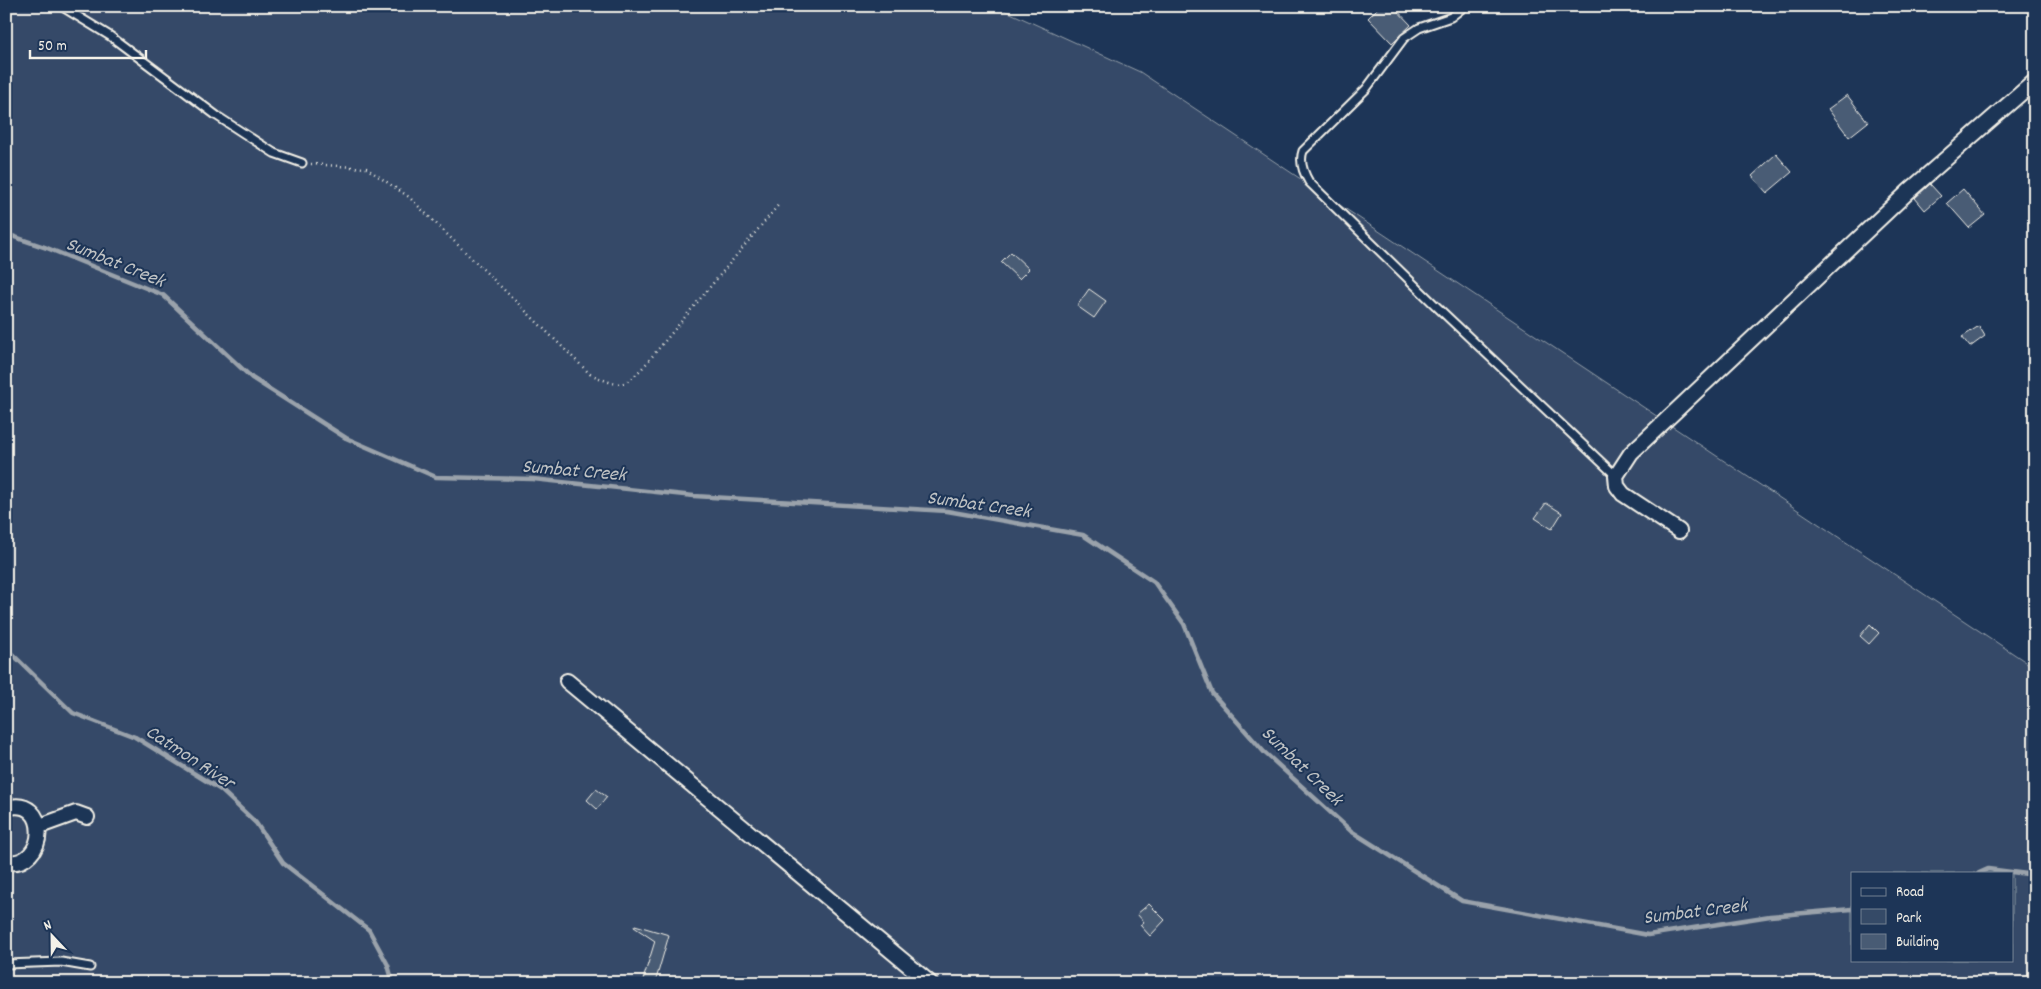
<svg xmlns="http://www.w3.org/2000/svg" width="2041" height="989" font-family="Dekko,sans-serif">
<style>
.green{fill:#354a67;stroke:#949ea8;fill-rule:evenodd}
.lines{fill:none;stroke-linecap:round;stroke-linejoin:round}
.stream{stroke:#9aa2ab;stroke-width:4.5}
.building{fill:#485b74;stroke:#f4f1e8}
.service-casing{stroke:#f4f1e8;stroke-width:11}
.minor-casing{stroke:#f4f1e8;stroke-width:18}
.path{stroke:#f4f1e8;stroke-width:2.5;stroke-dasharray:1 4;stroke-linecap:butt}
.service{stroke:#1d3557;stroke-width:7}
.minor{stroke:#1d3557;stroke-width:14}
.labels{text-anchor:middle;stroke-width:4;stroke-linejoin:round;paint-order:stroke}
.water-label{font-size:20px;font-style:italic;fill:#c0c3c4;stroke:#1d3557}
</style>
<rect width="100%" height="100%" fill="#1d3557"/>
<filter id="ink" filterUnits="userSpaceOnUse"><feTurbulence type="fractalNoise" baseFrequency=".02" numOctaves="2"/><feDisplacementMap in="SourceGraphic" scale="10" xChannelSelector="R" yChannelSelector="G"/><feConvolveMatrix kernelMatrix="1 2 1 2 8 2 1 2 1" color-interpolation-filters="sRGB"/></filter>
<g filter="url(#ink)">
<path class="green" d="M 6,6 L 995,6 L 1140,72 L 2035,668 L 2035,983 L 6,983 ZM 1852,873 L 2012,873 L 2012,960 L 1852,960 Z"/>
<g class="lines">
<path class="stream" d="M 6,234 L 47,248 L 163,295 L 252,378 L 346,438 L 436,477 L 533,479 L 694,496 L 947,511 L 1083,535 L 1154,582 L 1184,624 L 1212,693 L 1264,752 L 1351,831 L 1462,901 L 1648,935 L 1770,916 L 1852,909
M 6,648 L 73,713 L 135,737 L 221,790 L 256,823 L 283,863 L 369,930 L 388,965 L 393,983
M 1979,873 L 1988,869 L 2035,875"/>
</g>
<path class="building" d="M 1380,6 L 1393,6 L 1411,25 L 1392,43 L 1368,18 Z
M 1847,95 L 1868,122 L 1849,137 L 1828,109 Z
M 1776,154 L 1792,172 L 1767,193 L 1752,176 Z
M 1930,184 L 1941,196 L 1925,210 L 1915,198 Z
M 1963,189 L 1985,215 L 1969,228 L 1947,203 Z
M 1011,252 L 1029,269 L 1019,279 L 1001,262 Z
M 1089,289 L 1106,301 L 1094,318 L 1077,306 Z
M 1979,326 L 1985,336 L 1970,347 L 1962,337 Z
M 1546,503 L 1562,513 L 1552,529 L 1535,518 Z
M 1870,624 L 1879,633 L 1869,644 L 1860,636 Z
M 596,789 L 607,797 L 597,809 L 587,800 Z
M 1149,904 L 1165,920 L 1150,936 L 1140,925 L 1144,922 L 1137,914 Z
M 635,925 L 669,935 L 655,983 L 642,983 L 655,941 L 634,927 Z"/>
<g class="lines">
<defs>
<path id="service" d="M 61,6 L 110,36 L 217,116 L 274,153 L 302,163
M 1465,6 L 1451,17 L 1419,28 L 1404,38 L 1366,89 L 1303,151 C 1299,162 1303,172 1309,182 L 1435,305 L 1616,476
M 6,964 L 61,962 L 90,967"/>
<path id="minor" d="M 1679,531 L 1623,494 L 1617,486 L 1616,476 L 1631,453 L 1909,191 L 2035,81
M 567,681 L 930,983
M 6,808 C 51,794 48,869 6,862
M 40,826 L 76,813 L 87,817"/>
</defs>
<use href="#service" class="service-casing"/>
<use href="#minor" class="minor-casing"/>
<path class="path" d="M 311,164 L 366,168 L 409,197 L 590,374 C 620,387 622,390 645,365 L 780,203"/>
<use href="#service" class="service"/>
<use href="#minor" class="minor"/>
</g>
</g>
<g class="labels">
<g class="water-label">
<text transform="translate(116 261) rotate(22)" y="7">Sumbat Creek</text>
<text transform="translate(574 469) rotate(5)" y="7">Sumbat Creek</text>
<text transform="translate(979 503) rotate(8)" y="7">Sumbat Creek</text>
<text transform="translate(191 756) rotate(33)" y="7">Catmon River</text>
<text transform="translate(1303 765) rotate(44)" y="7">Sumbat Creek</text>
<text transform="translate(1695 910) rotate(-7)" y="7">Sumbat Creek</text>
</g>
</g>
<rect width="2041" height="989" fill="none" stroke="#1d3557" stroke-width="25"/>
<rect x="12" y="12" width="2016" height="964" fill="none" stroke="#f4f1e8" stroke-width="2" filter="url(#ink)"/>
<rect x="1851" y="872" width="162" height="90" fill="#1d3557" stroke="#738091"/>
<rect x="1861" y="888" width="25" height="8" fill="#1d3557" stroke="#738091"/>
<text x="1896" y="896" font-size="15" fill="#f4f1e8">Road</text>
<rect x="1861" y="909" width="25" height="15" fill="#354a67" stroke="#738091"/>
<text x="1896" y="922" font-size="15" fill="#f4f1e8">Park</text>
<rect x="1861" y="934" width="25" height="15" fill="#485b74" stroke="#738091"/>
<text x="1896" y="946" font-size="15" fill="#f4f1e8">Building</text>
<g transform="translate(52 936) rotate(338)" stroke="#1d3557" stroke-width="4" paint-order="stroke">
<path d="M0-4L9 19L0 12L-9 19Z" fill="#f4f1e8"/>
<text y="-8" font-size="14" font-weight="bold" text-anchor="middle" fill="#f4f1e8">N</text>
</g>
<path d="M30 50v8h116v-8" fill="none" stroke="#f4f1e8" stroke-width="2.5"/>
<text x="38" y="50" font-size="15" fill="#f4f1e8" stroke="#1d3557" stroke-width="4" paint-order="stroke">50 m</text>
</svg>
